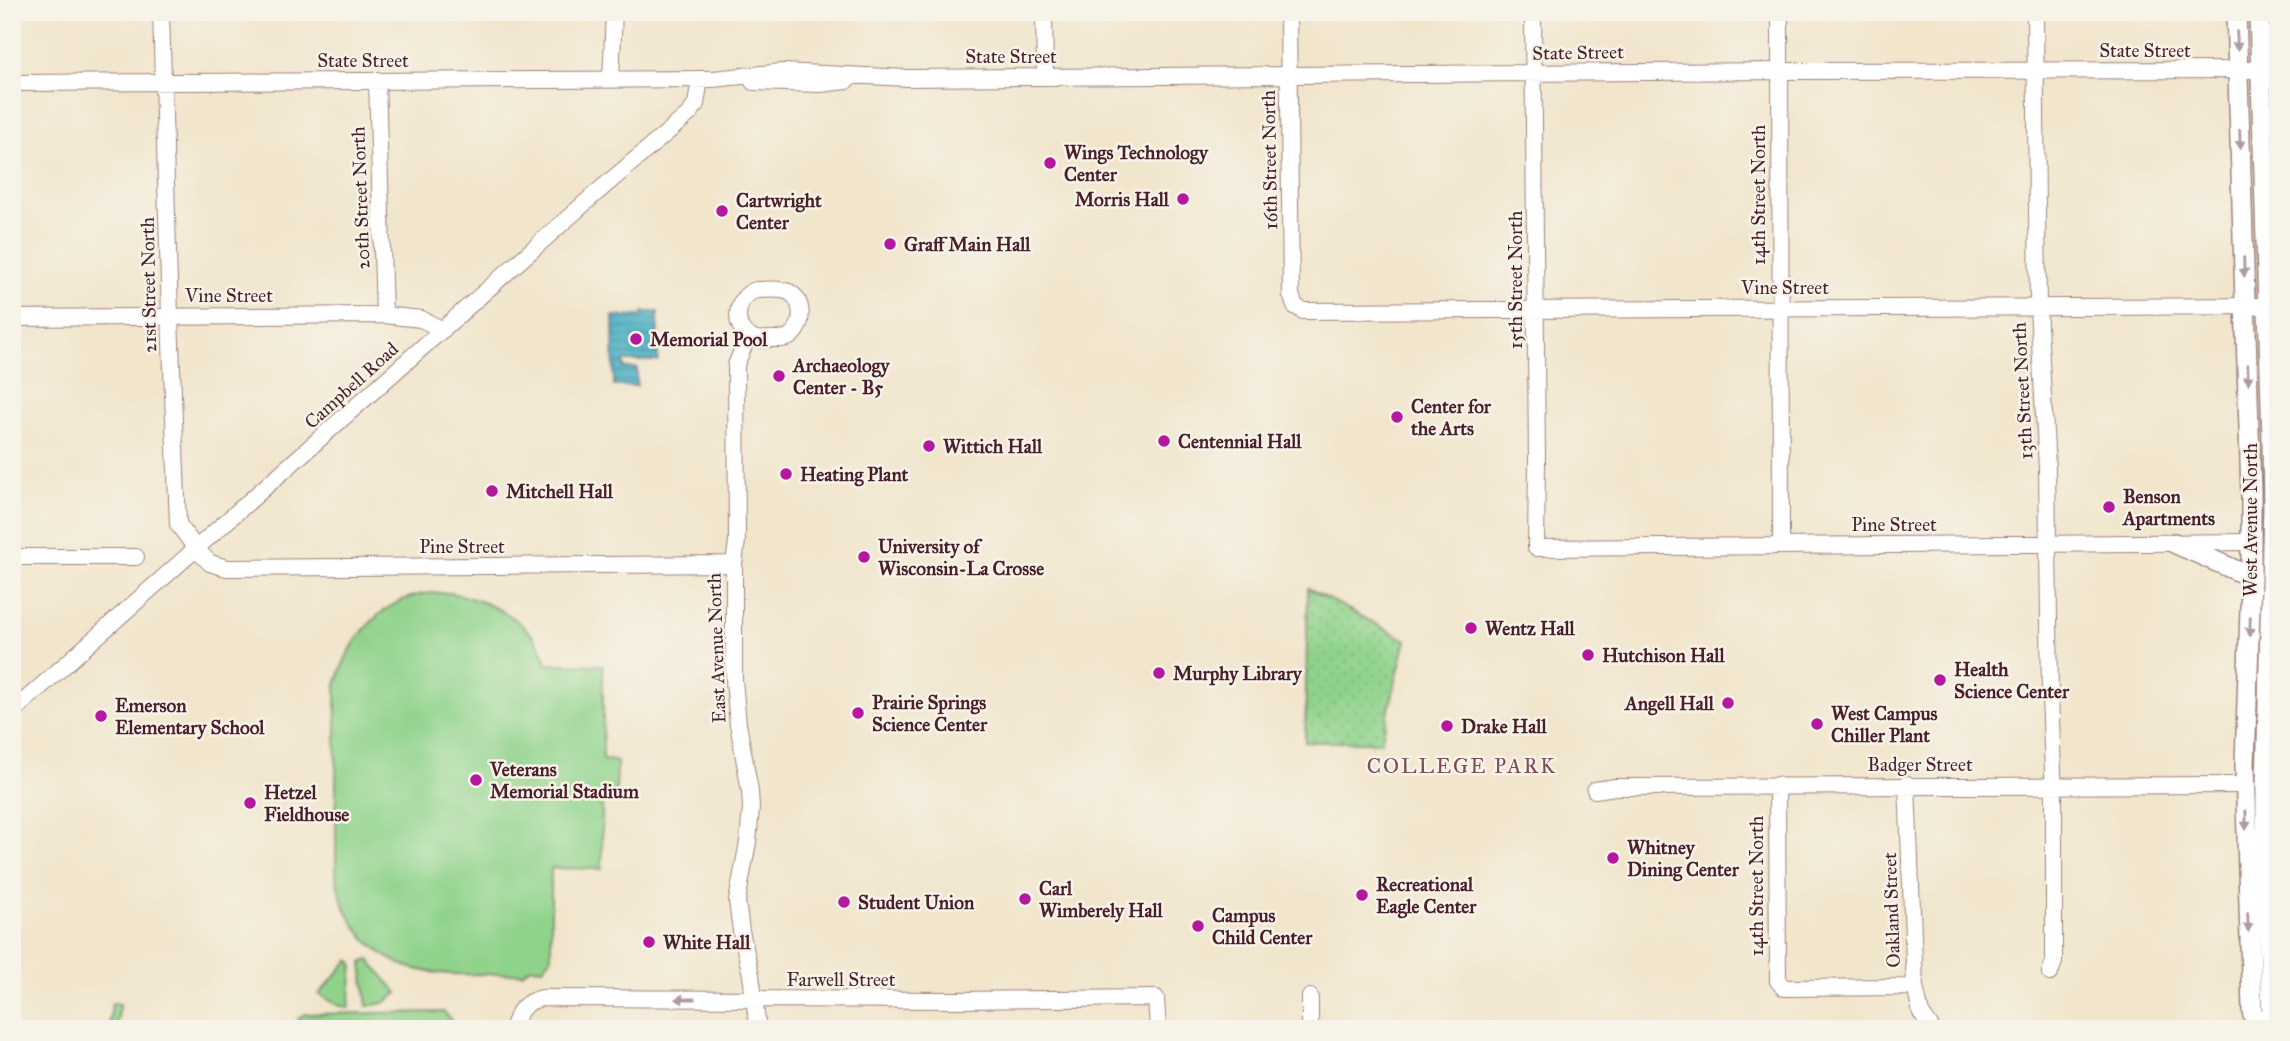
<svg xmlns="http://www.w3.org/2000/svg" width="2290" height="1041" font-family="'IM FELL Great Primer',serif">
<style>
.green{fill:#8fd38b;stroke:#6c795b;stroke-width:2}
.park{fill:url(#park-dots);stroke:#6c795b;stroke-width:2}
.water{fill:url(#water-rules);stroke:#476677;stroke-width:2}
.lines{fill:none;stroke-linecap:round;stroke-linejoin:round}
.minor-casing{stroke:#9e827c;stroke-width:18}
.major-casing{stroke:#9e827c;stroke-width:22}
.minor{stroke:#fff;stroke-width:16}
.major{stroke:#fff;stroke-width:19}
.oneway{fill:#ae9aa0}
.poi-dot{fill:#b5179e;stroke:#f7f3e8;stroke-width:2.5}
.labels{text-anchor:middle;stroke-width:5;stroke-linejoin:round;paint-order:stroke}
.street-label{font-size:19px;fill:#4a1f2b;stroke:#f7f3e8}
.poi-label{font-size:19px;font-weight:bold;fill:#4a1f2b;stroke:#f7f3e8;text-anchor:start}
.neighbourhood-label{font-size:21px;letter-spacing:2px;fill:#7f4958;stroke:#f7f3e8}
</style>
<defs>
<pattern id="park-dots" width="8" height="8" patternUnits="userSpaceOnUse" patternTransform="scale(1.75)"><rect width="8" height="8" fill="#8fd38b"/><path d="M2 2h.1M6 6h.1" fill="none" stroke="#7db578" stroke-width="1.8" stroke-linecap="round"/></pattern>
<pattern id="water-rules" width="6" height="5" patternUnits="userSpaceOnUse" patternTransform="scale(1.75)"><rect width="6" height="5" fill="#44adc3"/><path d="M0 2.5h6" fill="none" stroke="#3b8c9f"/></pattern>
</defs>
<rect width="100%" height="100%" fill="#f7f3e8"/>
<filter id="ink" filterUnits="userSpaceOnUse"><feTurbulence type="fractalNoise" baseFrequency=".0143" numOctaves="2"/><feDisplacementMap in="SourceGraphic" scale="14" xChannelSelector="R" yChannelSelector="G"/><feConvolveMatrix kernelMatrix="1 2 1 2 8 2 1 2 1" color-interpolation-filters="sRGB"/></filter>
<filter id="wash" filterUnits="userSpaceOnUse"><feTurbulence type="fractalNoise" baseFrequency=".00686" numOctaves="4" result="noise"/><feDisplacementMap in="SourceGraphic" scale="28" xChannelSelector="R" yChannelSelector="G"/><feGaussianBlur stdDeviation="1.57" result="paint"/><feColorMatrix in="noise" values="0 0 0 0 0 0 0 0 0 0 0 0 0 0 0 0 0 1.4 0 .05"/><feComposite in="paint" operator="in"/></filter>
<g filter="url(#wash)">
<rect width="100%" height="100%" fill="#f1e5cc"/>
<path class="green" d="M 451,593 C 490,601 536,622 547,664 L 603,665 L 603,760 L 617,761 L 616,799 L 602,799 L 602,869 L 551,868 L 551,958 L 543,968 L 531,967 L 522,973 C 491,973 456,977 425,971 C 376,963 342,922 336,874 L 336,686 C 346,646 375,605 418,595 C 428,592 440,593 451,593 Z
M 349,960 L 353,963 L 349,1008 L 338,1005 L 319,994 Z
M 369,960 L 398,993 L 384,1003 L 367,1006 L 362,963 Z
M 112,1003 L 120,1004 L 116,1029 L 109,1029 Z
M 444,1012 L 451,1020 L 451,1029 L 298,1029 L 298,1019 L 305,1014 Z"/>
<path class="park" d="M 1308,588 L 1406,640 L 1381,742 L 1305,742 Z"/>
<path class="water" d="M 643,312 L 658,312 L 658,361 L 624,361 L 624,368 L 637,368 L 637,386 L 614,386 L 613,316 L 642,316 Z"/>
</g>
<g filter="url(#ink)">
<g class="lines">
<defs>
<path id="minor" d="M 161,12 L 170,317 L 178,524 L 197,550 L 210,563 L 227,568 L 734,564
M 1044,12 L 1045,76
M 1288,12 L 1291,295 L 1295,306 L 1303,311 L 2278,306
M 1533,12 L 1537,462 L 1536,548 L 2252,542
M 1780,12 L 1781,546
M 2035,12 L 2038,307 L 2047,468 L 2050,694 L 2054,798 L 2054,962 L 2050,973
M 713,79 L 782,72 L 908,78 L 1779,71 L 2278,70
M 377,80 L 384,315
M 611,80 L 614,12
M 753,82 L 820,84 L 846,81
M 12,83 L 710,79
M 756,290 C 766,290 780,288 789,292 C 804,300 804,324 792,335 C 786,340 779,339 771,339 C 764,339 756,341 750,337 C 731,326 736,296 756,290 Z
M 12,318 L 384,315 L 421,319 L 443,330
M 748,336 L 736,365 L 737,541 L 734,564 L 734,680 L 738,724 L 750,791 L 751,808 L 748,842 L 737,901 L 741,931 L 751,975 L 758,1029
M 12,557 L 136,557
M 12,712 L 595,194 L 690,113 L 696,104 L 700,79
M 1907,784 L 1915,987 L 1921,1013 L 1932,1029
M 1777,785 L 1778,981 L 1784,988 L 1915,987
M 1595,790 L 1615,787 L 2245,785
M 512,1029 C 518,1012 523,1002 542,998 L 954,1000 L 1156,998 L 1158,1029
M 1310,1029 L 1310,997"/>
<path id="major" d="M 2236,12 L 2251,493 L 2251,577 L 2245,765 L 2252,1010 L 2253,1016 L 2262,1022 L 2262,1029
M 2259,12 L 2272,438 L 2273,506 L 2266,785 L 2266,860 L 2272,1014 L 2262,1022
M 2174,543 L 2251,577"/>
</defs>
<use href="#minor" class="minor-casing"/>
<use href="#major" class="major-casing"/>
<use href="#minor" class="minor"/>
<use href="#major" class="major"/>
</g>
<defs><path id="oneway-solid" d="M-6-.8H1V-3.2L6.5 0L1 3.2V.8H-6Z" transform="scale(1.75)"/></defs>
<g class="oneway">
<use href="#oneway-solid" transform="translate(2237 41) rotate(88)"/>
<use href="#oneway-solid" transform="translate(2240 139) rotate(88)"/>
<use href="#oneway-solid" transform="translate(2244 267) rotate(88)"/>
<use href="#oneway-solid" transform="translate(2248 374) rotate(88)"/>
<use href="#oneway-solid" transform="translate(2250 626) rotate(92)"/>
<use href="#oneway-solid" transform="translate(2246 820) rotate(89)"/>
<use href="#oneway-solid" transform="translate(2248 922) rotate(88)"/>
<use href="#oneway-solid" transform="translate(685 999) rotate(-180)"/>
</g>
</g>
<g class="poi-dot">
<circle cx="1050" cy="163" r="7"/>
<circle cx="1183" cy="199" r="7"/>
<circle cx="722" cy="211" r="7"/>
<circle cx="890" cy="244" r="7"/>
<circle cx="636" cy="339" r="7"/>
<circle cx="779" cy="376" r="7"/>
<circle cx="1397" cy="417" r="7"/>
<circle cx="1164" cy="441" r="7"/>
<circle cx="929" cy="446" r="7"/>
<circle cx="786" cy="474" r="7"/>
<circle cx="492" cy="491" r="7"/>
<circle cx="2109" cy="507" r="7"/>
<circle cx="864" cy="557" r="7"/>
<circle cx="1471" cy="628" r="7"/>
<circle cx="1588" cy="655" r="7"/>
<circle cx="1159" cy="673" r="7"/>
<circle cx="1940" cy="680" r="7"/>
<circle cx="1728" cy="703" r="7"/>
<circle cx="858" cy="713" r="7"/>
<circle cx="101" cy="716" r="7"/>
<circle cx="1817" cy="724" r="7"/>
<circle cx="1447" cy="726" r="7"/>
<circle cx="476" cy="780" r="7"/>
<circle cx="250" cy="803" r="7"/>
<circle cx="1613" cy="858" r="7"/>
<circle cx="1362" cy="895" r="7"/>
<circle cx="1025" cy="899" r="7"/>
<circle cx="844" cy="902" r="7"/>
<circle cx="1198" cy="926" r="7"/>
<circle cx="649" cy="942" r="7"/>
</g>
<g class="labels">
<g class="street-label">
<text x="2145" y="57">State Street</text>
<text transform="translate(1578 52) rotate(-1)" y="7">State Street</text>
<text x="1011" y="63">State Street</text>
<text x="363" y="67">State Street</text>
<text transform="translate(1269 160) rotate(-91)" y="7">16th Street North</text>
<text transform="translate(1758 195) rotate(-90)" y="7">14th Street North</text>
<text transform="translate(360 198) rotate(-92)" y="7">20th Street North</text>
<text transform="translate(1515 280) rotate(-90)" y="7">15th Street North</text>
<text transform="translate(148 285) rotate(-91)" y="7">21st Street North</text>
<text x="1785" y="294">Vine Street</text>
<text x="229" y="302">Vine Street</text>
<text transform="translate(351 385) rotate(-42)" y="7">Campbell Road</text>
<text transform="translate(2022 391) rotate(-93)" y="7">13th Street North</text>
<text transform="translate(2250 520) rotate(-90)" y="7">West Avenue North</text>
<text x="1894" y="531">Pine Street</text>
<text x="462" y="553">Pine Street</text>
<text transform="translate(716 648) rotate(-92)" y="7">East Avenue North</text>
<text x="1920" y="771">Badger Street</text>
<text transform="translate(1756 886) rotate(-90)" y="7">14th Street North</text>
<text transform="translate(1891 910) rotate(-92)" y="7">Oakland Street</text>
<text x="841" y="986">Farwell Street</text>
</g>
<g class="poi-label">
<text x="1064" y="159">Wings Technology<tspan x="1064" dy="22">Center</tspan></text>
<text x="1169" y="206" text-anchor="end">Morris Hall</text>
<text x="736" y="207">Cartwright<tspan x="736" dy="22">Center</tspan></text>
<text x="904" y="251">Graff Main Hall</text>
<text x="650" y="346">Memorial Pool</text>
<text x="793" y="372">Archaeology<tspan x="793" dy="22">Center - B5</tspan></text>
<text x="1411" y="413">Center for<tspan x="1411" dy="22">the Arts</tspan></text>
<text x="1178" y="448">Centennial Hall</text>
<text x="943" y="453">Wittich Hall</text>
<text x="800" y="481">Heating Plant</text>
<text x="506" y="498">Mitchell Hall</text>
<text x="2123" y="503">Benson<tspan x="2123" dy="22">Apartments</tspan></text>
<text x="878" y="553">University of<tspan x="878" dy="22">Wisconsin-La Crosse</tspan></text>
<text x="1485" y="635">Wentz Hall</text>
<text x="1602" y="662">Hutchison Hall</text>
<text x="1954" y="676">Health<tspan x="1954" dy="22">Science Center</tspan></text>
<text x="1173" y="680">Murphy Library</text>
<text x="872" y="709">Prairie Springs<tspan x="872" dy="22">Science Center</tspan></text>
<text x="1714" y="710" text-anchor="end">Angell Hall</text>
<text x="115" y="712">Emerson<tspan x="115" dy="22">Elementary School</tspan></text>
<text x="1831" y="720">West Campus<tspan x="1831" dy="22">Chiller Plant</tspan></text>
<text x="1461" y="733">Drake Hall</text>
<text x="490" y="776">Veterans<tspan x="490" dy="22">Memorial Stadium</tspan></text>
<text x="264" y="799">Hetzel<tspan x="264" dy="22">Fieldhouse</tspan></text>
<text x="1627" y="854">Whitney<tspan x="1627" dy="22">Dining Center</tspan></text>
<text x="1376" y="891">Recreational<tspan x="1376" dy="22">Eagle Center</tspan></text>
<text x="1039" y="895">Carl<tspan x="1039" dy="22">Wimberely Hall</tspan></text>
<text x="858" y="909">Student Union</text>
<text x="1212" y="922">Campus<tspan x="1212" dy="22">Child Center</tspan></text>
<text x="663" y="949">White Hall</text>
</g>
<g class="neighbourhood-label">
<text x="1462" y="773">COLLEGE PARK</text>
</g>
</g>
<rect width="2290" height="1041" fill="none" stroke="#f7f3e8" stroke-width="42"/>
</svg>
